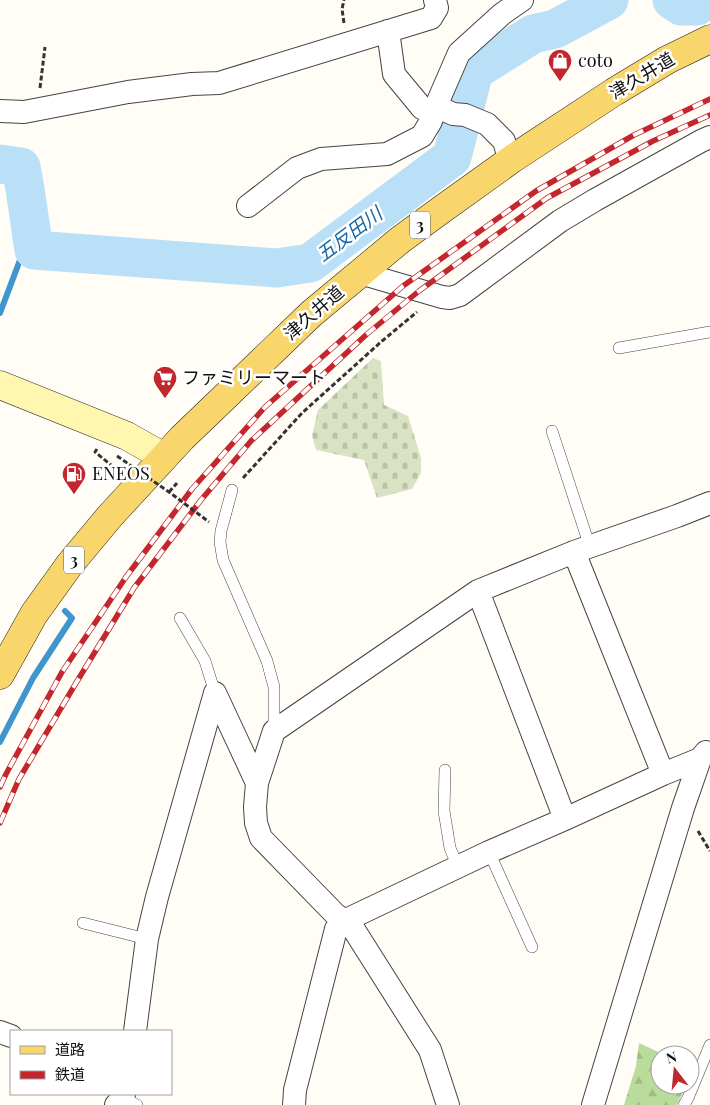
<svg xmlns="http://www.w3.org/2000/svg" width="710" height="1105" font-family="'Playfair Display','Noto Sans JP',serif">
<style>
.forest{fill:url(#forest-firs)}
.cemetery{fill:url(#cemetery-stones)}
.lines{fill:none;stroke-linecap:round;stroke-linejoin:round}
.stream{stroke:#3f96cf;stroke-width:6}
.river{stroke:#b9e0f7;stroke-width:39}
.service-casing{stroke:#444;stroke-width:12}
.minor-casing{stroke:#444;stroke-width:24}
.secondary-casing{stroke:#333;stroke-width:29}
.primary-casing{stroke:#222;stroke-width:29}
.path{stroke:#333;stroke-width:3;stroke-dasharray:5 2.5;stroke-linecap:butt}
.service{stroke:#fff;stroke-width:11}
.minor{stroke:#fff;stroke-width:22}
.secondary{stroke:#fff6b0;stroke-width:28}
.primary{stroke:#f9d66b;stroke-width:28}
.rail-casing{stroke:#c4262e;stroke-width:5.5}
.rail{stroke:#fff;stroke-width:4;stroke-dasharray:11;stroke-linecap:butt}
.path-bridge{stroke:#333;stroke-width:3;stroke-dasharray:5 2.5;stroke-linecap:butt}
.labels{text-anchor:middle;stroke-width:5;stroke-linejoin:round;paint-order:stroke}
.shield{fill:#fff;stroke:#585858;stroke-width:1}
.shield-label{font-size:16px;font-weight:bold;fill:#111}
.poi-label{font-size:18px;fill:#111;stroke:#fff;text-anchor:start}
.street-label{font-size:18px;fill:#111;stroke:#fff}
.water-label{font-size:19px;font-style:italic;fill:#1768a6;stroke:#fff}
</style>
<defs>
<pattern id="forest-firs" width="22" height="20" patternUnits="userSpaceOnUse" patternTransform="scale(1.25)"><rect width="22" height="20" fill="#b9dc9c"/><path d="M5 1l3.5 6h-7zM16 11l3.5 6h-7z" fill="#9ebc85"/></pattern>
<pattern id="cemetery-stones" width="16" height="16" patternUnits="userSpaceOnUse" patternTransform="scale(1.25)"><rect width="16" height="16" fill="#d9e3c4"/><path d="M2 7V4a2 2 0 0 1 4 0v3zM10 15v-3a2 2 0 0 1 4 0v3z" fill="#b9c2a7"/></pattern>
</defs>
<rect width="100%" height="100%" fill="#fffdf5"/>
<path class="forest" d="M 639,1043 L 665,1055 L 660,1055 L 660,1085 L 686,1085 L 677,1105 L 624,1105 L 636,1066 Z"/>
<path class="cemetery" d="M 373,358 L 381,361 L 384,405 L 408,416 L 421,458 L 421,473 L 412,489 L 377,498 L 364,460 L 316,450 L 312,435 L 318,410 Z"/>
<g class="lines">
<path class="stream" d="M 0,313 L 20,260 L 34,250
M 0,742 L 33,678 L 72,618 L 65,611"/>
<path class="river" d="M 672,0 L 681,6 L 697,6 L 702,0
M 0,164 L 21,167 L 25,189 L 34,250 L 277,268 L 310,263 L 452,157 L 474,71 L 533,34 L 555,29 L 609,0"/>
<defs>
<path id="service" d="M 619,348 L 710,332
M 552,431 L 590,547
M 232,490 L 221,531 L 220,542 L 223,560 L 267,661 L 274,687 L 274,731
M 180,618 L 205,661 L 215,693
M 445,770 L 444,811 L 450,848 L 458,867
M 489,852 L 532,947
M 83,923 L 147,939
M 123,1098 L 137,1105
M 684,1105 L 688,1098 L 710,1045"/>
<path id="minor" d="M 388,31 L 394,74 L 398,79 L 422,108 L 433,114
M 0,111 L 24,112 L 128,92 L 192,84 L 219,83 L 431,18 L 437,8 L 435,0
M 512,159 L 508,155 L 504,141 L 487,124 L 465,115 L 453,114 L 436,106 L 459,53 L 502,14 L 522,0
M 248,206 L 297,168 L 321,159 L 387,154 L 422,136 L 431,121 L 436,106
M 360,273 L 442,297 L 450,298 L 460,295 L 560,221 L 595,200 L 701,141 L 710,137
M 574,552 L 663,774
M 478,591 L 565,819
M 215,693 L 257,783
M 135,1031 L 147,939 L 157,897 L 215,693
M 0,1032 L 11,1036
M 116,1105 L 123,1098 L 124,1094
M 294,1105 L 295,1090 L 336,929 L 344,921 L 489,852 L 565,819 L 663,774 L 700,759
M 448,1105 L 430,1050 L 351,925 L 336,915 L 261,838 L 256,823 L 255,807 L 257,783 L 274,731 L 478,591 L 574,552 L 677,516 L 710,503
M 593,1105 L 683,808 L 700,759 L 706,752"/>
<path id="secondary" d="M 0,385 L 127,436 L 164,457"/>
<path id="primary" d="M 0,675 L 34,614 L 70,564 L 110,516 L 182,438 L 311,314 L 400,240 L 441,210 L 512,159 L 614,92 L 667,60 L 710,39"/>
</defs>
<use href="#service" class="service-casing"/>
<use href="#minor" class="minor-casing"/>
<use href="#secondary" class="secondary-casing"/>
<use href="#primary" class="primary-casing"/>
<path class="path" d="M 344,23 L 342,9 L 344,0
M 40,88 L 45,47
M 97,449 L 95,452 L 111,465
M 243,478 L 302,413 L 382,341 L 417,312
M 169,492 L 177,483
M 698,831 L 710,851"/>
<use href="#service" class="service"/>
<use href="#minor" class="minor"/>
<use href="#secondary" class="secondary"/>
<use href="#primary" class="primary"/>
<defs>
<path id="rail" d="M 0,787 L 6,774 L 62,672 L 126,577 L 192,489 L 265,407 L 403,286 L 536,191 L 634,135 L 710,99
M 0,823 L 19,779 L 76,683 L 134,588 L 201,500 L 251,441 L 367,334 L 419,291 L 547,198 L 653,141 L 710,115"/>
</defs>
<use href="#rail" class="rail-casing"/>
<use href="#rail" class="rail"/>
<path class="path-bridge" d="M 117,456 L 169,492 L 209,522"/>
</g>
<defs>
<symbol id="shop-pin" viewBox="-11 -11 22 30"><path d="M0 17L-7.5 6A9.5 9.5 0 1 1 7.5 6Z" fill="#c4262e" stroke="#fff"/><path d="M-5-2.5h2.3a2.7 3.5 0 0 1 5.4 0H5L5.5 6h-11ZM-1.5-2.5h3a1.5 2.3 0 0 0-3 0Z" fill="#fff"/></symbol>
<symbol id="supermarket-pin" viewBox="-11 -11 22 30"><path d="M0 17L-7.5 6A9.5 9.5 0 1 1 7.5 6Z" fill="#c4262e" stroke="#fff"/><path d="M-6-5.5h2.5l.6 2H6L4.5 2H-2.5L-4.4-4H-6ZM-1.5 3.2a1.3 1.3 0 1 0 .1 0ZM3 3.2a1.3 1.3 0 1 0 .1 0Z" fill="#fff"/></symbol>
<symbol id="fuel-pin" viewBox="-11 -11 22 30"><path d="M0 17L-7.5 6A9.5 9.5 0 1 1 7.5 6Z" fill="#c4262e" stroke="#fff"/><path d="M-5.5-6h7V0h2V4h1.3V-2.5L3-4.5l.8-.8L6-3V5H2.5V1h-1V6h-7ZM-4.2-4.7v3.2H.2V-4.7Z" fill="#fff"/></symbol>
</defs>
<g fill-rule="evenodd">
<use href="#shop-pin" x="546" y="47" width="28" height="38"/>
<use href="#supermarket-pin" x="151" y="364" width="28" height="38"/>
<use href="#fuel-pin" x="60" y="460" width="28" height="38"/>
</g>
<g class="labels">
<g class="shield">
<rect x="410" y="211.5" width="20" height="27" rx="4"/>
<rect x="64" y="546.5" width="20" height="27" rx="4"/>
</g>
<g class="shield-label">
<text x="420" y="231">3</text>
<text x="74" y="566">3</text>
</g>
<g class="poi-label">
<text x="578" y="67">coto</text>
<text x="182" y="384">ファミリーマート</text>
<text x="92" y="480">ENEOS</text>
</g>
<g class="street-label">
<text transform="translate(642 76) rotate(-31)" y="6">津久井道</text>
<text transform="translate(314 313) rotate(-41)" y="6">津久井道</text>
</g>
<g class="water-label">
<text transform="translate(349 234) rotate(-37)" y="7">五反田川</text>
</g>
</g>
<rect x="10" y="1030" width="162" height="65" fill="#ffffff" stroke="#a0a0a0"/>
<rect x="20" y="1046" width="25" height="8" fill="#f9d66b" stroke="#a0a0a0"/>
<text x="55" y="1055" font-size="15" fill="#111111">道路</text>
<rect x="20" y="1071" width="25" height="8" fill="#c4262e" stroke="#a0a0a0"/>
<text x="55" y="1080" font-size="15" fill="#111111">鉄道</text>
<g transform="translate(675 1070) rotate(344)"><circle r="24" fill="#ffffff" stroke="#a0a0a0"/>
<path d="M0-4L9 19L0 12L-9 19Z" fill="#c4262e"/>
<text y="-8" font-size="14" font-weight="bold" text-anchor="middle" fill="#111111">N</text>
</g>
</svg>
